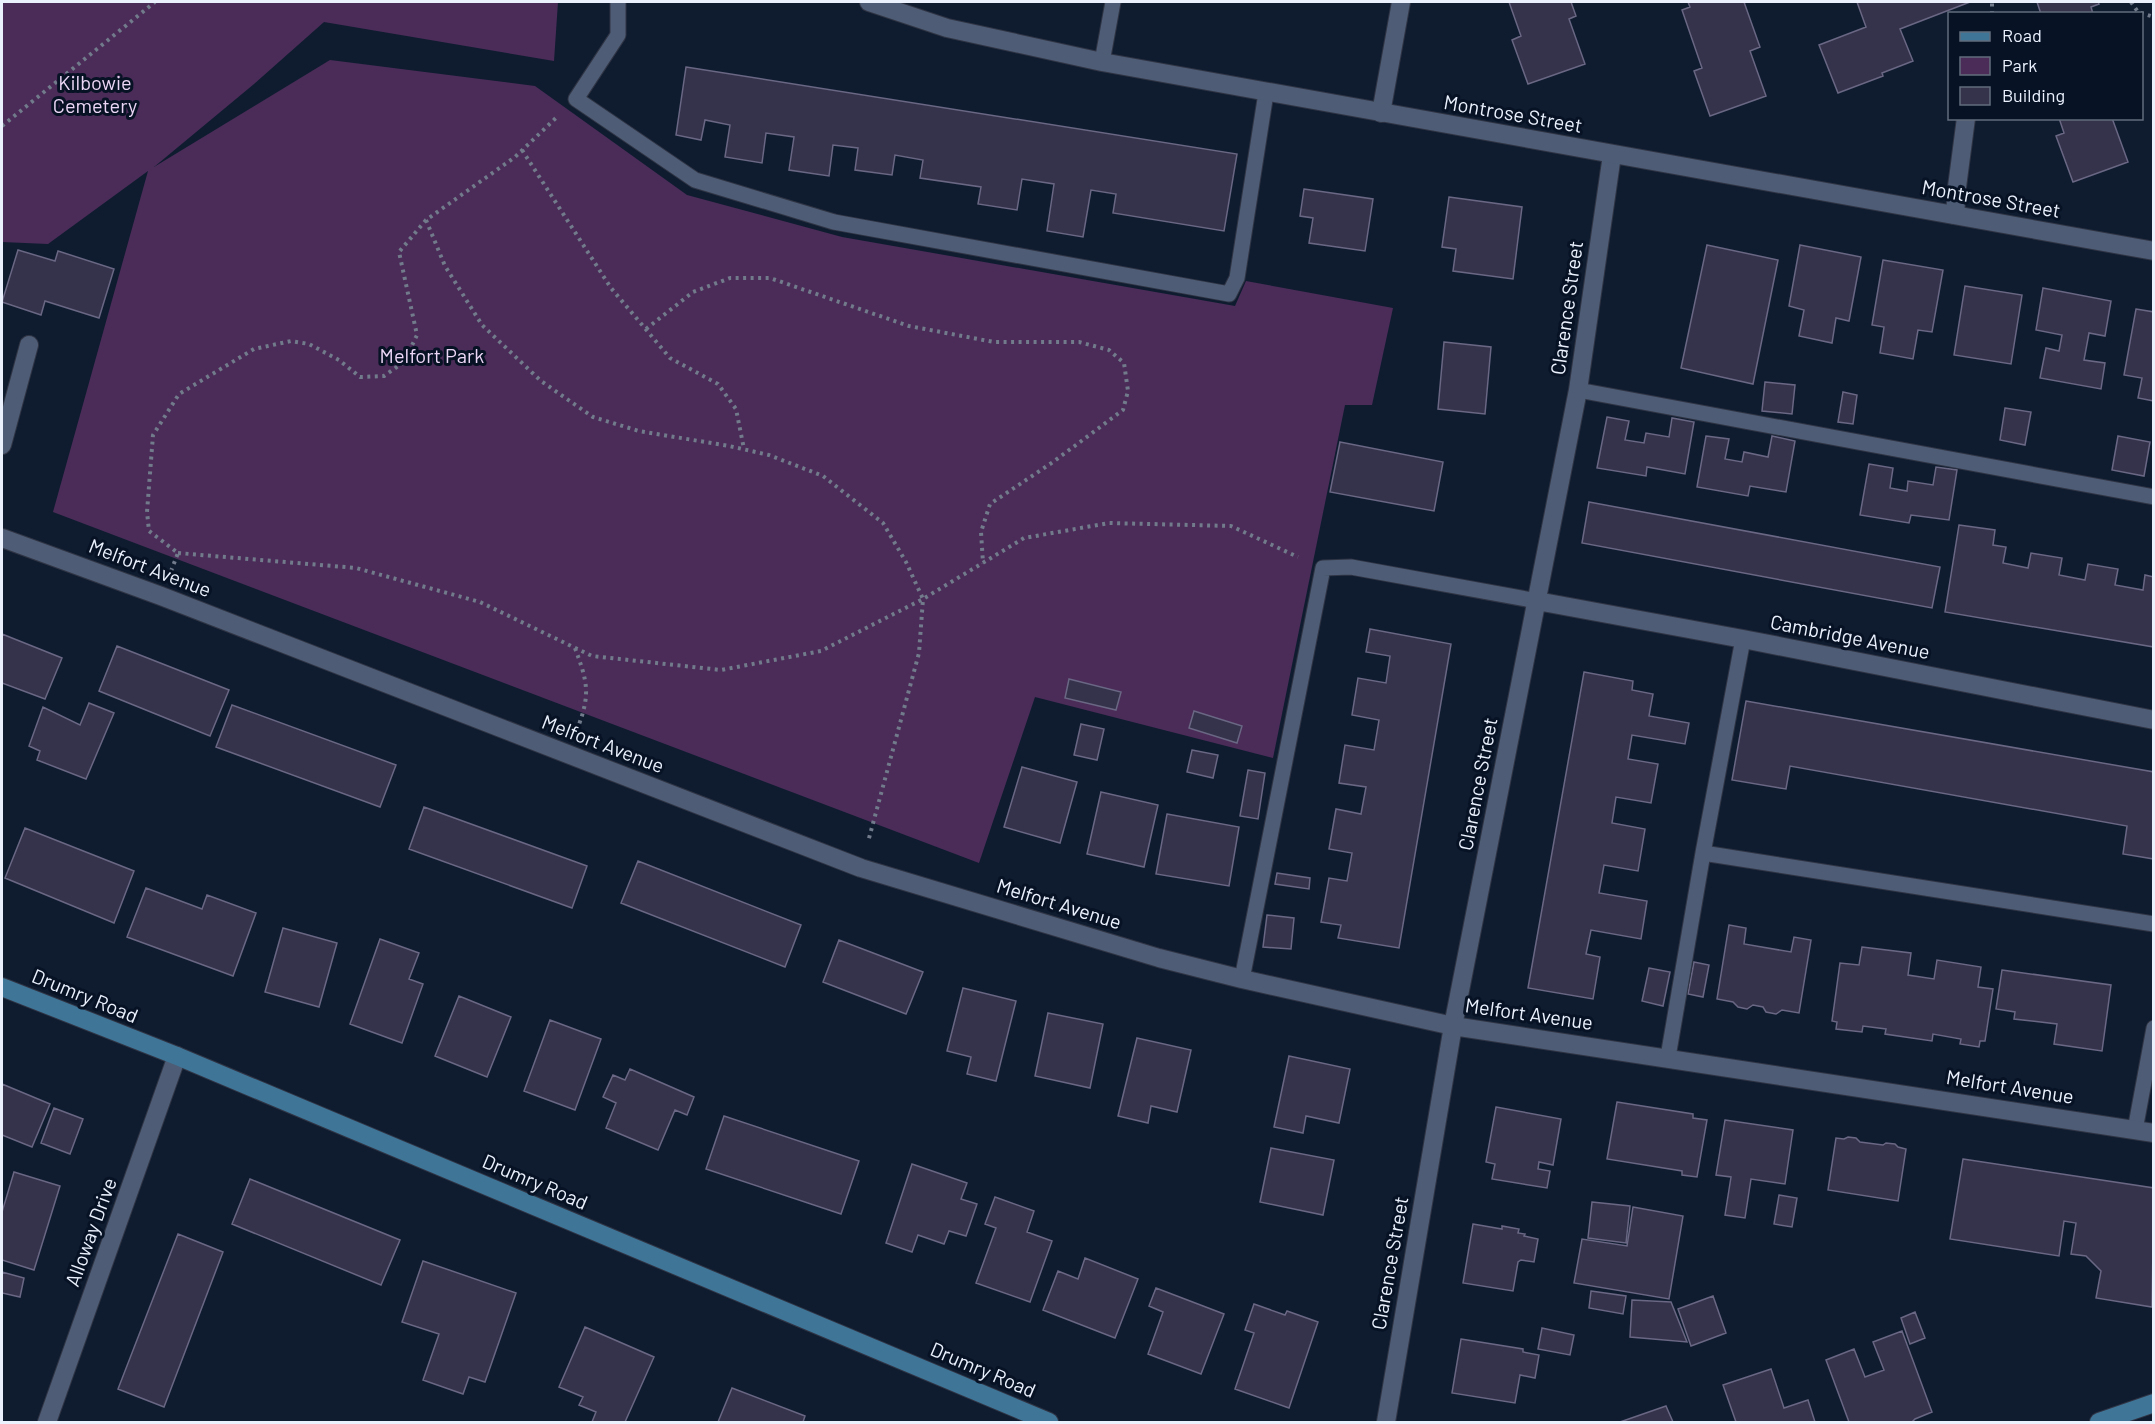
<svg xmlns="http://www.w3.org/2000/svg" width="2155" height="1424" font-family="Barlow,sans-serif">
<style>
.green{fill:#4b2c58}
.building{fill:#35334b;stroke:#696783;stroke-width:1.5}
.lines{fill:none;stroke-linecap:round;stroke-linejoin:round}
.service-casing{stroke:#303545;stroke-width:17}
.minor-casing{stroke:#303545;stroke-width:20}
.tertiary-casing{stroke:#303545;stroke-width:20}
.secondary-casing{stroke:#303545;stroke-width:20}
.path{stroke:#717b8b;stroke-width:4;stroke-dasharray:3 4.5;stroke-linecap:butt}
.service{stroke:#4e5d75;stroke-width:15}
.minor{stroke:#4e5d75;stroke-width:18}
.tertiary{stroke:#4e5d75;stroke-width:18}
.secondary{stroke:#3f7698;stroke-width:18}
.labels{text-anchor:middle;stroke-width:6;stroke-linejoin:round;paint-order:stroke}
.park-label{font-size:20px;fill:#edd7f7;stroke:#071225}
.street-label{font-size:20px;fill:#ebf2fe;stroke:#071225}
</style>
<rect width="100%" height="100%" fill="#0f1c30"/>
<path class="green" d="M 2,2 L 558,2 L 554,61 L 324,22 L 254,84 L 154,167 L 330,60 L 535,86 L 687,195 L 842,237 L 1235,306 L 1246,281 L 1393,308 L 1372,405 L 1345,405 L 1273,758 L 1035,697 L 979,863 L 53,512 L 148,171 L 48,244 L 2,242 Z"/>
<path class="building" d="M 1509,2 L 1571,2 L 1576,16 L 1569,19 L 1585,64 L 1528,84 L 1512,40 L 1521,36 Z
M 1688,2 L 1744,2 L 1760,47 L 1750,51 L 1766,96 L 1710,116 L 1694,71 L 1702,68 L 1682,10 L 1690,7 Z
M 1857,2 L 1970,2 L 1900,29 L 1913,61 L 1882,73 L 1883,76 L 1838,93 L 1819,45 L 1866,27 Z
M 2037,2 L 2098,2 L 2099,4 L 2091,7 L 2093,14 L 2041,14 Z
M 686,67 L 1237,154 L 1224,231 L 1113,213 L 1116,194 L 1091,190 L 1083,237 L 1047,231 L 1054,184 L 1022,179 L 1017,210 L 978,204 L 981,187 L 920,178 L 923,160 L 895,155 L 892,175 L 855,170 L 858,148 L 833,145 L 829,176 L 789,170 L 794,137 L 766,133 L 762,163 L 725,157 L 730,125 L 705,120 L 701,140 L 676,135 Z
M 2059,118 L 2112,118 L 2128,162 L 2073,182 L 2056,136 L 2064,133 Z
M 1304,189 L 1373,199 L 1365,251 L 1309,243 L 1313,218 L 1300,216 Z
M 1449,197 L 1522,207 L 1513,279 L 1453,271 L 1456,249 L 1442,247 Z
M 1707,245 L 1778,260 L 1753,384 L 1681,368 Z
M 1800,245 L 1861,257 L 1849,321 L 1836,318 L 1832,343 L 1799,336 L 1804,310 L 1789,306 Z
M 18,250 L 55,261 L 58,251 L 114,269 L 99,318 L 45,301 L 41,315 L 2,302 Z
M 1883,260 L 1943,270 L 1932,332 L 1918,330 L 1913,359 L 1880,353 L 1884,327 L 1872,325 Z
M 1965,286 L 2022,295 L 2011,364 L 1954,355 Z
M 2043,288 L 2111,301 L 2105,336 L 2089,333 L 2084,360 L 2105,363 L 2101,389 L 2040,378 L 2046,348 L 2059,351 L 2062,335 L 2036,330 Z
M 2136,309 L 2154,312 L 2154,401 L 2138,398 L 2142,378 L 2124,375 Z
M 1444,342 L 1491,347 L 1485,414 L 1438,409 Z
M 1765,382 L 1795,385 L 1792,414 L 1762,411 Z
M 1843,392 L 1857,395 L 1853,424 L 1838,422 Z
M 2005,408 L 2031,412 L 2025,445 L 2000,440 Z
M 1607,417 L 1629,421 L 1625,440 L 1644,443 L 1646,433 L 1669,437 L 1672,418 L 1694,422 L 1685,474 L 1647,467 L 1646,476 L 1597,468 Z
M 1706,436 L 1729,439 L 1725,459 L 1742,462 L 1744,452 L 1768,457 L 1772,436 L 1795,441 L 1786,492 L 1750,486 L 1748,496 L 1697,487 Z
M 2118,436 L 2150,442 L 2144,476 L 2112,470 Z
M 1340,442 L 1443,462 L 1434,511 L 1330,492 Z
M 1869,464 L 1893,468 L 1890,488 L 1907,491 L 1908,481 L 1933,485 L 1936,467 L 1957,470 L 1949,520 L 1911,515 L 1909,523 L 1860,515 Z
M 1589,502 L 1940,567 L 1932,608 L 1582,543 Z
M 1959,525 L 1995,530 L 1993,545 L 2006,547 L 2003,563 L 2028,568 L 2031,553 L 2062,558 L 2059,575 L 2085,580 L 2088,564 L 2118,569 L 2115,585 L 2143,590 L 2145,575 L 2154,577 L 2154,647 L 1945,612 Z
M 1370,629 L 1451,644 L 1399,948 L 1338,938 L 1341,925 L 1321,922 L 1329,878 L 1347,881 L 1352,853 L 1329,849 L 1336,809 L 1361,814 L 1366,787 L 1339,783 L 1345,745 L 1374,750 L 1379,720 L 1352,715 L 1358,678 L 1386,683 L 1390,656 L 1366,652 Z
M 2,634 L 62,658 L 45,699 L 2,683 Z
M 117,646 L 229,690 L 210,736 L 99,691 Z
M 1584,672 L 1633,681 L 1632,690 L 1653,694 L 1649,716 L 1689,723 L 1685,744 L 1632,735 L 1628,759 L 1658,764 L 1651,803 L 1616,797 L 1612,823 L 1645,829 L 1638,871 L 1604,865 L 1599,893 L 1647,901 L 1641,939 L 1591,930 L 1586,954 L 1600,957 L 1593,999 L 1528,988 Z
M 1069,679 L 1121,692 L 1116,710 L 1065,698 Z
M 1746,701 L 2154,772 L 2154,859 L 2123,854 L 2127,826 L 1790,766 L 1786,789 L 1732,780 Z
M 89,703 L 114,713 L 86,779 L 37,760 L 40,751 L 29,746 L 43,707 L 80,725 Z
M 232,705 L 396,765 L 380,807 L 216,747 Z
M 1194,711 L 1242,726 L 1237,743 L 1189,728 Z
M 1081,724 L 1104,729 L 1097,760 L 1074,755 Z
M 1192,750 L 1218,755 L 1213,778 L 1187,772 Z
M 1022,767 L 1077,782 L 1060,843 L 1004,827 Z
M 1248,770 L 1265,773 L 1258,819 L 1240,816 Z
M 1101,792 L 1158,805 L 1144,867 L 1087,854 Z
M 424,807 L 587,866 L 572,908 L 409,849 Z
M 1167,814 L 1239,827 L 1229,886 L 1156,874 Z
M 25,828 L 134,871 L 114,923 L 5,878 Z
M 638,861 L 801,925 L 785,967 L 621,903 Z
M 1277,873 L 1310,878 L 1309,889 L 1275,884 Z
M 146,888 L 202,909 L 207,895 L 256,913 L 233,976 L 127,937 Z
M 1267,915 L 1294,918 L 1291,949 L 1263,947 Z
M 1729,925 L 1746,928 L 1744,944 L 1791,952 L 1794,937 L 1811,940 L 1799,1013 L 1782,1010 L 1776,1014 L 1766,1012 L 1763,1007 L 1753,1005 L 1747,1009 L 1738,1007 L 1733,1002 L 1717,999 Z
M 283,928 L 337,943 L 319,1007 L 265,992 Z
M 380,939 L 419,953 L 409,979 L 423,984 L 402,1043 L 350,1024 Z
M 839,940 L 923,972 L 906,1014 L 823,982 Z
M 1862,947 L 1911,953 L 1908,975 L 1934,979 L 1937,960 L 1981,967 L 1978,987 L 1993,989 L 1985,1041 L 1980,1041 L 1979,1047 L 1960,1044 L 1961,1039 L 1933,1034 L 1932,1041 L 1885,1034 L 1886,1029 L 1863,1026 L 1862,1032 L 1836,1029 L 1837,1022 L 1832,1021 L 1840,963 L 1859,965 Z
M 1694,962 L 1709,965 L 1703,997 L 1688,994 Z
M 1649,968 L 1670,972 L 1663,1006 L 1642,1001 Z
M 2002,970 L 2111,985 L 2102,1051 L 2054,1044 L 2057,1024 L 2014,1019 L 2015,1012 L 1996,1009 Z
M 963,988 L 1016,1001 L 996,1081 L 967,1074 L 971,1057 L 947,1051 Z
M 459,996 L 511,1017 L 487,1077 L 435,1056 Z
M 1048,1013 L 1103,1024 L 1090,1088 L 1035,1076 Z
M 550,1020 L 601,1039 L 575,1110 L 524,1091 Z
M 1137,1038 L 1191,1050 L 1177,1112 L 1151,1106 L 1148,1123 L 1118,1116 Z
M 1289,1056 L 1350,1069 L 1339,1123 L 1306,1116 L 1303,1133 L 1274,1127 Z
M 630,1069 L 694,1097 L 687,1115 L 675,1110 L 658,1150 L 606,1128 L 616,1103 L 603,1097 L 613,1075 L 625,1080 Z
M 2,1084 L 50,1104 L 32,1147 L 2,1135 Z
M 1617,1102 L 1693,1114 L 1693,1118 L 1707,1120 L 1697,1177 L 1682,1175 L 1682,1171 L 1607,1159 Z
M 1496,1107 L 1561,1119 L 1553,1165 L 1539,1162 L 1538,1169 L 1550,1171 L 1547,1188 L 1492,1179 L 1495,1164 L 1486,1162 Z
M 54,1108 L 83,1119 L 70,1154 L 41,1143 Z
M 724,1116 L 859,1161 L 841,1214 L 706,1169 Z
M 1725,1120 L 1793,1130 L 1785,1184 L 1751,1179 L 1745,1218 L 1725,1215 L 1731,1177 L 1716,1175 Z
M 1848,1137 L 1856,1138 L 1860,1142 L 1883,1145 L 1886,1143 L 1895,1144 L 1898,1147 L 1906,1149 L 1898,1201 L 1828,1190 L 1836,1138 L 1844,1139 Z
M 1271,1148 L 1334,1160 L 1323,1215 L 1260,1202 Z
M 1963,1159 L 2154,1188 L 2152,1307 L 2096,1298 L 2101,1271 L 2086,1256 L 2071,1254 L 2076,1223 L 2064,1221 L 2059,1256 L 1950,1239 Z
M 912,1164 L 967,1183 L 961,1199 L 977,1204 L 966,1236 L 949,1231 L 944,1244 L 918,1235 L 912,1252 L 886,1243 Z
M 14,1172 L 60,1186 L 34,1270 L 2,1260 L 2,1212 Z
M 250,1179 L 400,1240 L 381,1285 L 232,1224 Z
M 1779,1195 L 1797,1198 L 1792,1227 L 1774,1224 Z
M 995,1197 L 1034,1211 L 1027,1232 L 1052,1241 L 1030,1302 L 976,1283 L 996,1228 L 985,1224 Z
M 1592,1202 L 1630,1206 L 1626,1243 L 1588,1238 Z
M 1633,1207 L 1683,1216 L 1669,1299 L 1574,1283 L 1582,1239 L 1627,1246 Z
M 1473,1224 L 1502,1229 L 1502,1226 L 1519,1229 L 1518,1233 L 1525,1234 L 1524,1236 L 1538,1239 L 1534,1262 L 1521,1260 L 1518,1262 L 1513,1291 L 1463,1283 Z
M 178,1234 L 223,1252 L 164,1407 L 118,1389 Z
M 1085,1258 L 1138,1279 L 1115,1338 L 1043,1310 L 1058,1271 L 1078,1279 Z
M 423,1261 L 516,1293 L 485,1382 L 469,1377 L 463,1394 L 423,1380 L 439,1334 L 402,1322 Z
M 2,1272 L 24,1278 L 20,1297 L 2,1293 Z
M 1156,1288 L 1224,1314 L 1201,1374 L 1148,1354 L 1163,1312 L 1149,1306 Z
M 1591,1291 L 1626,1296 L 1623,1314 L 1589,1308 Z
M 1713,1296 L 1726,1333 L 1691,1346 L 1678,1309 Z
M 1632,1300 L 1671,1302 L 1687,1342 L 1630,1337 Z
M 1254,1304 L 1285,1315 L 1287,1311 L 1318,1322 L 1289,1408 L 1235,1389 L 1254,1333 L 1245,1330 Z
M 1915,1312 L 1925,1338 L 1910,1344 L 1901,1318 Z
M 585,1327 L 654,1357 L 625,1422 L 592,1422 L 596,1412 L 579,1405 L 583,1397 L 559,1387 Z
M 1542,1328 L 1574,1335 L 1570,1355 L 1538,1349 Z
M 1902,1331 L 1932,1412 L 1915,1419 L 1912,1422 L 1849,1422 L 1826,1360 L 1854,1349 L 1865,1377 L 1884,1370 L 1873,1342 Z
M 1461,1339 L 1523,1349 L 1523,1352 L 1539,1355 L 1535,1378 L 1520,1375 L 1515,1403 L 1452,1393 Z
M 1771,1369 L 1784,1408 L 1808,1400 L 1815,1422 L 1736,1422 L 1723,1385 Z
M 732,1388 L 805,1416 L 803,1422 L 718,1422 Z
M 1666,1406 L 1673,1422 L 1620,1422 Z"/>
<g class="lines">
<defs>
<path id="service" d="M 618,2 L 618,35 L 576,99 L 695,180 L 834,222 L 1229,294 L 1237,278 L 1266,93
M 1102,62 L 1113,2
M 1578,390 L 2154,497
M 1743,639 L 1703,853 L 2154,924
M 1242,979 L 1323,568 L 1351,567 L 1537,601
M 1668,1057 L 1703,853
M 2135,1130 L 2154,1028"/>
<path id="minor" d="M 1381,113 L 1401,2
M 1955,215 L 1957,187 L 1966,118
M 2,445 L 29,345
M 2,538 L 161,596 L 861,868 L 1159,958 L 1242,979 L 1453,1026 L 2154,1133
M 1537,601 L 1743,639 L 2154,720
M 47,1422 L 177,1056
M 1386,1422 L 1453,1026 L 1578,390 L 1612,155"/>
<path id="tertiary" d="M 869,2 L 947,28 L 1102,62 L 2154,251"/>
<path id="secondary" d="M 2,987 L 177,1056 L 1049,1422
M 2099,1422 L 2154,1403"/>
</defs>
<use href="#service" class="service-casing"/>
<use href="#minor" class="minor-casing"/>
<use href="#tertiary" class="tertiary-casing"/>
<use href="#secondary" class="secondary-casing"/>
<path class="path" d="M 2131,2 L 2138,12 L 2154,17
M 1992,14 L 1992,2
M 2,126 L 155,2
M 522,150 L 611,288 L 670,358 L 718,384 L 736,409 L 744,449
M 426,220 L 445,266 L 482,325 L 541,381 L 593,417 L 639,431 L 729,446 L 769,455 L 823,476 L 883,523 L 906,562 L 923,599 L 919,653 L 868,842
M 646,329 L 693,292 L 730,278 L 770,278 L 909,326 L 994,342 L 1079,342 L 1109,350 L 1124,363 L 1128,391 L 1123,410 L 1053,462 L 990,504 L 981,532 L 983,563
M 178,553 L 356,568 L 480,602 L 592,656 L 721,670 L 821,651 L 923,599 L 1024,538 L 1109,523 L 1231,526 L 1298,557
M 171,571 L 178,553 L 149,531 L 147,512 L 153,435 L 179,394 L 254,349 L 291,341 L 309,344 L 339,360 L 360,377 L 384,376 L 404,362 L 417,335 L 399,252 L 426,220 L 515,157 L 558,116
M 575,648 C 587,681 591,693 578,727"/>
<use href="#service" class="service"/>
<use href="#minor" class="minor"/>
<use href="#tertiary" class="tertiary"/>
<use href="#secondary" class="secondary"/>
</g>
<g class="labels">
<g class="park-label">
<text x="95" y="90">Kilbowie<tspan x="95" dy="23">Cemetery</tspan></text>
<text x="432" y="363">Melfort Park</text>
</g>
<g class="street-label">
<text transform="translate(1513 114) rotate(10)" y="7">Montrose Street</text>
<text transform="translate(1991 199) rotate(10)" y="7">Montrose Street</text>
<text transform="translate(1567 308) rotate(-82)" y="7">Clarence Street</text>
<text transform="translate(150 568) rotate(21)" y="7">Melfort Avenue</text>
<text transform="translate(1850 637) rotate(11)" y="7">Cambridge Avenue</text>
<text transform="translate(603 744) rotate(21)" y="7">Melfort Avenue</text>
<text transform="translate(1478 784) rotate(-79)" y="7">Clarence Street</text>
<text transform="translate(1059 904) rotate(17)" y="7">Melfort Avenue</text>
<text transform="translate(85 996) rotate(22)" y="7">Drumry Road</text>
<text transform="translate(1529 1014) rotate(8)" y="7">Melfort Avenue</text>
<text transform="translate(2010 1087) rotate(9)" y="7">Melfort Avenue</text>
<text transform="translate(535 1182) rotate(23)" y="7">Drumry Road</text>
<text transform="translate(91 1232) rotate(-70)" y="7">Alloway Drive</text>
<text transform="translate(1390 1263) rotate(-80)" y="7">Clarence Street</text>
<text transform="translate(983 1370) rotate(23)" y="7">Drumry Road</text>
</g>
</g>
<rect width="2155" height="1424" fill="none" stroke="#ebf2fe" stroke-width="6"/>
<rect x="1948" y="12" width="195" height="108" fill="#071225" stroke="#626c7c" stroke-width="1.5"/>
<rect x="1960" y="32" width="30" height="9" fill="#3f7698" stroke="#626c7c" stroke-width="1.5"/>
<text x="2002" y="42" font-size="18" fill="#ebf2fe">Road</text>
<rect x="1960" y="57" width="30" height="18" fill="#4b2c58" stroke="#626c7c" stroke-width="1.5"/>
<text x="2002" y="72" font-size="18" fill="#ebf2fe">Park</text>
<rect x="1960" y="87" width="30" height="18" fill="#35334b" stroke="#626c7c" stroke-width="1.5"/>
<text x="2002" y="102" font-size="18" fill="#ebf2fe">Building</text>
</svg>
